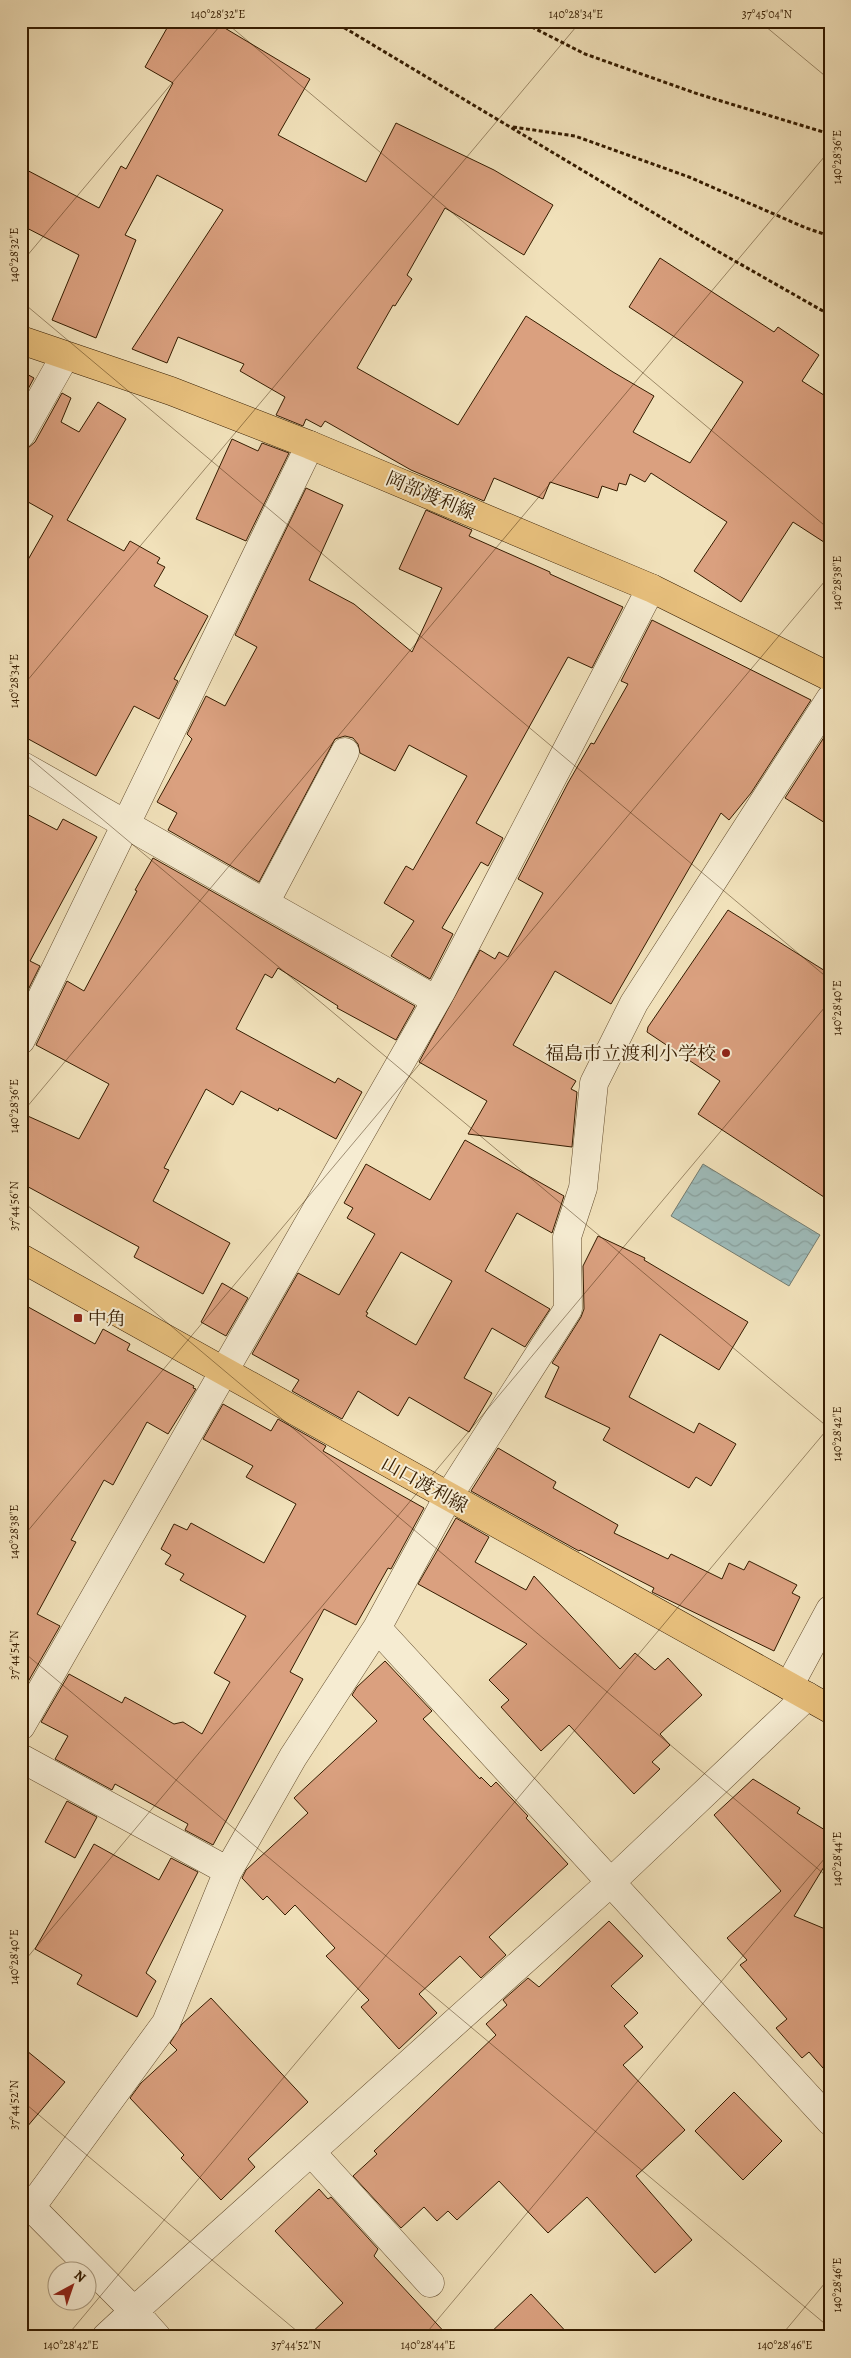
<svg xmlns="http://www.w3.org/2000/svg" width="851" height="2358" font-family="Alegreya,'Noto Serif JP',serif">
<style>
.water{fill:url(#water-waves);stroke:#747b6f}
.building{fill:#daa07f;stroke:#351c00;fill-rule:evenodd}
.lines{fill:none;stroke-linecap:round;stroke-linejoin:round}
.minor-casing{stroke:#644d2e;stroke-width:29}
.major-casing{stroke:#351c00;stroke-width:29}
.path{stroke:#351c00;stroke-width:3;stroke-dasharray:4 2.5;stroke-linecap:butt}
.minor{stroke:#f6ecd2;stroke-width:28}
.major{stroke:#e8c07d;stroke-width:28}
.ticks{fill:none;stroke:#351c00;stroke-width:1;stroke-opacity:0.45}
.poi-dot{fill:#8f2418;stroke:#f6ecd2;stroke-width:2}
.labels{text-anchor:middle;stroke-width:4;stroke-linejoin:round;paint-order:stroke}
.street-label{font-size:19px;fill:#351c00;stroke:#f6ecd2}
.poi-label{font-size:19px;fill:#351c00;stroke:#f6ecd2;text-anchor:end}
.neatline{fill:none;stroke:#351c00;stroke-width:2}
.ticks-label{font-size:12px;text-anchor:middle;fill:#351c00}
</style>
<defs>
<pattern id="water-waves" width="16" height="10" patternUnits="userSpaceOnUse" patternTransform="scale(1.25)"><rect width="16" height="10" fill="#9ebbb9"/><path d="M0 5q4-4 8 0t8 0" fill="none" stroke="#89a09d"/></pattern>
</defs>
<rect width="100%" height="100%" fill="#f1e1ba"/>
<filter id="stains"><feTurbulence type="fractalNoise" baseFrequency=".004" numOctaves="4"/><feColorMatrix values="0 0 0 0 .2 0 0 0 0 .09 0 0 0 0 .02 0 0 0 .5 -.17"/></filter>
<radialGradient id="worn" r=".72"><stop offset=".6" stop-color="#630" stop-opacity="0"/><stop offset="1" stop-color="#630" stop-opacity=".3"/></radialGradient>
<path class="water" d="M 703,1164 L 820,1235 L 789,1286 L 671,1216 Z"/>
<path class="building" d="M 171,21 L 213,21 L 310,79 L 278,135 L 366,182 L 396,123 L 494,170 L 553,205 L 524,255 L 445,208 L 407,275 L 412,279 L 395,306 L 393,305 L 357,368 L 458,425 L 526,316 L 613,372 L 654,396 L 633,432 L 690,463 L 743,382 L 629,307 L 660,258 L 774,332 L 778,327 L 819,355 L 802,381 L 830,399 L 830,546 L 793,522 L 741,602 L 694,571 L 727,522 L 651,473 L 645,482 L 630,474 L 626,485 L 619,483 L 617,491 L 602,486 L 598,498 L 550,482 L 543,499 L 494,478 L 484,501 L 411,470 L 325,421 L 321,427 L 306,419 L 303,426 L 276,415 L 285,397 L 240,371 L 244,364 L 178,337 L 167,363 L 132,349 L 223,210 L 157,175 L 125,235 L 136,240 L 96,338 L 52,320 L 79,255 L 21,225 L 21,167 L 99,208 L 121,166 L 126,169 L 173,83 L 145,67 Z
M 21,371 L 34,378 L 21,402 Z
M 62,393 L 71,398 L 61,422 L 79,432 L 98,402 L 126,419 L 67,520 L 124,551 L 130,541 L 160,558 L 157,563 L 165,567 L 154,586 L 208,616 L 174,679 L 178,681 L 159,719 L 134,706 L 96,776 L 21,735 L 21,572 L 53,516 L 21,498 L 21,450 L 28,448 L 35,442 Z
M 232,439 L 258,451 L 262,443 L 289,453 L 246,541 L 196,519 Z
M 306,488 L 343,505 L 309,580 L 354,604 L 412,652 L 442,588 L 399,569 L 426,510 L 472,530 L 469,536 L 550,572 L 550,574 L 623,607 L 592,668 L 568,657 L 476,823 L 503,838 L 488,866 L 481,862 L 442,928 L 453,934 L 430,979 L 391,956 L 414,921 L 384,903 L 406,866 L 413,870 L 467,776 L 409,745 L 395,771 L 360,753 L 358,744 L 353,738 L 345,736 L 335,739 L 259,882 L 168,830 L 177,813 L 157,802 L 192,739 L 187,734 L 206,696 L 225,706 L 257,647 L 235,635 Z
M 652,620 L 811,700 L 751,793 L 729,820 L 721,813 L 611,1004 L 555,971 L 513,1045 L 576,1081 L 571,1089 L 577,1092 L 572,1147 L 468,1134 L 487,1101 L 419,1062 L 480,950 L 495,959 L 499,952 L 508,957 L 543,893 L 518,879 L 568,783 L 591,743 L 594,744 L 628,684 L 621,681 Z
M 830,728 L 830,826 L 785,798 Z
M 21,811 L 57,830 L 63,819 L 97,837 L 30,961 L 40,966 L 21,1004 Z
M 153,858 L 415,1006 L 396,1040 L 337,1008 L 338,1006 L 278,968 L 272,978 L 265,974 L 236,1029 L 335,1083 L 338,1078 L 362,1092 L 336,1139 L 279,1108 L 278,1111 L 241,1091 L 233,1105 L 206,1089 L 164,1168 L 169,1170 L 153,1201 L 230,1243 L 203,1294 L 134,1257 L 139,1247 L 21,1183 L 21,1113 L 79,1139 L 109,1084 L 36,1045 L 67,981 L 84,991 L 137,891 L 135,890 Z
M 728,910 L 830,974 L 830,1201 L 698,1114 L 720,1081 L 647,1032 L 648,1027 Z
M 465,1140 L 564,1196 L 552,1233 L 517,1213 L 485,1271 L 550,1309 L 525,1347 L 492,1328 L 464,1378 L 492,1393 L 469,1432 L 409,1397 L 398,1416 L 358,1391 L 342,1419 L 292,1391 L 299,1380 L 252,1354 L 298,1273 L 339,1295 L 375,1234 L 347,1218 L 353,1208 L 344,1203 L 366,1164 L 430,1200 ZM 401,1252 L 452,1281 L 416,1345 L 366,1316 L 368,1313 L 366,1312 Z
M 598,1236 L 645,1258 L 644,1260 L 748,1322 L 719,1370 L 660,1334 L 629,1397 L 694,1433 L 699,1423 L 736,1444 L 711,1486 L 696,1477 L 689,1488 L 603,1440 L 610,1428 L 545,1397 L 559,1367 L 552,1363 L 581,1317 L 584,1309 L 583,1266 Z
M 222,1283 L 248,1298 L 226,1336 L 201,1322 Z
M 21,1303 L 95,1344 L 103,1329 L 130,1344 L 127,1350 L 194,1386 L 193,1388 L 196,1389 L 168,1434 L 147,1422 L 113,1485 L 104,1480 L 71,1540 L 76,1542 L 37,1614 L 60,1626 L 21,1694 Z
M 223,1404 L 271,1431 L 278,1419 L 326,1446 L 323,1451 L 424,1508 L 391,1569 L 388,1568 L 356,1625 L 324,1609 L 290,1672 L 303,1679 L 213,1845 L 185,1830 L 188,1824 L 115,1784 L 112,1790 L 55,1759 L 68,1736 L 41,1722 L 69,1674 L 122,1703 L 125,1697 L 174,1724 L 183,1722 L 202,1734 L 230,1682 L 214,1673 L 246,1616 L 180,1580 L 184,1574 L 165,1564 L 171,1555 L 161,1549 L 174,1524 L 187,1530 L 191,1523 L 264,1563 L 296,1504 L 246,1477 L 253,1466 L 203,1439 Z
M 498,1448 L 556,1482 L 553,1488 L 618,1525 L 614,1533 L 668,1559 L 671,1554 L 722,1579 L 729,1563 L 744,1570 L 749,1561 L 797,1585 L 792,1593 L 800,1597 L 774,1651 L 652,1592 L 654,1588 L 580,1550 L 579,1551 L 471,1491 Z
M 456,1518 L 489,1537 L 475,1562 L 526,1590 L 534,1576 L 620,1669 L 635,1653 L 655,1670 L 668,1658 L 702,1695 L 660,1734 L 670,1745 L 652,1762 L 660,1769 L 634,1794 L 569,1725 L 541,1751 L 501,1707 L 509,1700 L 489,1680 L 527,1644 L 418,1584 Z
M 385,1661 L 432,1711 L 423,1719 L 480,1779 L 481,1777 L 491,1787 L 496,1782 L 528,1816 L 526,1818 L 568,1864 L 489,1937 L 506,1955 L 481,1978 L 460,1956 L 419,1994 L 437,2013 L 399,2049 L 361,2007 L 369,2000 L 326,1956 L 335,1948 L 295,1905 L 285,1915 L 267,1896 L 263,1900 L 242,1878 L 246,1870 L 308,1813 L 294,1798 L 377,1721 L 352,1695 L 357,1687 Z
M 753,1779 L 800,1808 L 797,1813 L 830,1833 L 830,1857 L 794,1916 L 830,1931 L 830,2076 L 809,2052 L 802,2058 L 776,2028 L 787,2019 L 740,1965 L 747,1960 L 727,1938 L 781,1891 L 714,1815 Z
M 67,1801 L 97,1817 L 75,1858 L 45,1842 Z
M 94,1844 L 159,1880 L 171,1858 L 198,1872 L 146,1973 L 156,1981 L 137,2017 L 77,1984 L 82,1975 L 35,1949 Z
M 609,1921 L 643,1956 L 611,1986 L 638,2013 L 624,2026 L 643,2047 L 623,2065 L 685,2130 L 636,2176 L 692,2240 L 655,2273 L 587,2197 L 548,2233 L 499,2181 L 457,2220 L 448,2211 L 437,2221 L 424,2207 L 401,2228 L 353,2176 L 377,2154 L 374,2151 L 496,2035 L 486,2024 L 507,2005 L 503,2000 L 528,1978 L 539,1987 Z
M 211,1998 L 308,2102 L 248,2159 L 255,2167 L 221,2200 L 181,2158 L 184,2155 L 130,2098 L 141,2083 L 177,2050 L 170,2043 L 182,2024 Z
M 21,2046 L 65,2082 L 21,2134 Z
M 734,2092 L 782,2141 L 743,2180 L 695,2131 Z
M 319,2189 L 328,2199 L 331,2197 L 378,2249 L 374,2256 L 449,2337 L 307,2337 L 343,2303 L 275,2231 Z
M 531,2294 L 571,2337 L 486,2337 Z"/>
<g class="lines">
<defs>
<path id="minor" d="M 21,434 L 65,356
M 21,765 L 436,1000
M 265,903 L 345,752
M 21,1040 L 310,445
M 377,1628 L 830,2121
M 789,1686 L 830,1610
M 21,1726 L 441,992 L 651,588
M 21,1758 L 228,1871
M 311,2152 L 430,2283
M 21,2197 L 134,2311 L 106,2337
M 32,2206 L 166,2023 L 228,1871 L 293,1757 L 377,1628 L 448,1497 L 568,1309 L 567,1237 L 583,1188 L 594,1083 L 634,1003 L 830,699
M 157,2337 L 134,2311 L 610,1883 L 807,1696"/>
<path id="major" d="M 21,340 L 171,391 L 310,445 L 651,588 L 830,677
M 21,1258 L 830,1709"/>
</defs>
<use href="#minor" class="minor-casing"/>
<use href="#major" class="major-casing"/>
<path class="path" d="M 333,21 L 719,252 L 830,315
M 520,21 L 585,54 L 698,94 L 830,134
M 513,127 L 575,136 L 689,177 L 806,228 L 830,236"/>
<use href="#minor" class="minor"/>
<use href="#major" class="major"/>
</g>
<path class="ticks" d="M 224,21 L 830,530M 759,21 L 830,80M 21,263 L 224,21M 21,301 L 830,980M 21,688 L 581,21M 21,751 L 830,1429M 21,1114 L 830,150M 21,1200 L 830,1879M 21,1539 L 830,575M 21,1650 L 830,2328M 21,1965 L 830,1001M 21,2100 L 304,2337M 66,2337 L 830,1426M 423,2337 L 830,1852M 780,2337 L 830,2277"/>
<g class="poi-dot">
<circle cx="726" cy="1053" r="5"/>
<rect x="73" y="1313" width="10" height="10" rx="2.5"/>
</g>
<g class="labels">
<g class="street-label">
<text transform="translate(431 495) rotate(23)" y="7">岡部渡利線</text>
<text transform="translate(425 1484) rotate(29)" y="7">山口渡利線</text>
</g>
<g class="poi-label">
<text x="716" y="1060">福島市立渡利小学校</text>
<text x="88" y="1325" text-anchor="start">中角</text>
</g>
</g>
<rect width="851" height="2358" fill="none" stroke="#f1e1ba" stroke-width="55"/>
<g transform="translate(72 2286) rotate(40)"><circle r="24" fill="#f6ecd2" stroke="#a9997e"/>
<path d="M0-4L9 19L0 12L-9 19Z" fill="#8f2418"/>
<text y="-8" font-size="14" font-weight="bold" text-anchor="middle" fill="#351c00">N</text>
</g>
<rect x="28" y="28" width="796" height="2302" class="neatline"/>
<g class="ticks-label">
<text x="218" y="18">140°28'32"E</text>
<text x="576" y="18">140°28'34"E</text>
<text x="767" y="18">37°45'04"N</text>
<text transform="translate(837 157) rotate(-90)" y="4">140°28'36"E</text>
<text transform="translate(14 255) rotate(-90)" y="4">140°28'32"E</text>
<text transform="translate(837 583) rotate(-90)" y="4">140°28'38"E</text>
<text transform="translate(14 681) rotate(-90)" y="4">140°28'34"E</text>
<text transform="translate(837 1008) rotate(-90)" y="4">140°28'40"E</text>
<text transform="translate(14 1106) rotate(-90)" y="4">140°28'36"E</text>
<text transform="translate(14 1206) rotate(-90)" y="4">37°44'56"N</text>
<text transform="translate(837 1434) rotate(-90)" y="4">140°28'42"E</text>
<text transform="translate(14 1532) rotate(-90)" y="4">140°28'38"E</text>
<text transform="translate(14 1655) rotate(-90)" y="4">37°44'54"N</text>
<text transform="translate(837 1859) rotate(-90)" y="4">140°28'44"E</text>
<text transform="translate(14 1957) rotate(-90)" y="4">140°28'40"E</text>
<text transform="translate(14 2105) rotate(-90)" y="4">37°44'52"N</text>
<text transform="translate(837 2285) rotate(-90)" y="4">140°28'46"E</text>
<text x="71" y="2349">140°28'42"E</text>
<text x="296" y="2349">37°44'52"N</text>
<text x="428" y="2349">140°28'44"E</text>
<text x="785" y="2349">140°28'46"E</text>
</g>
<rect width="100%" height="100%" filter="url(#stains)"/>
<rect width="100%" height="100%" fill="url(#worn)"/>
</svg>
